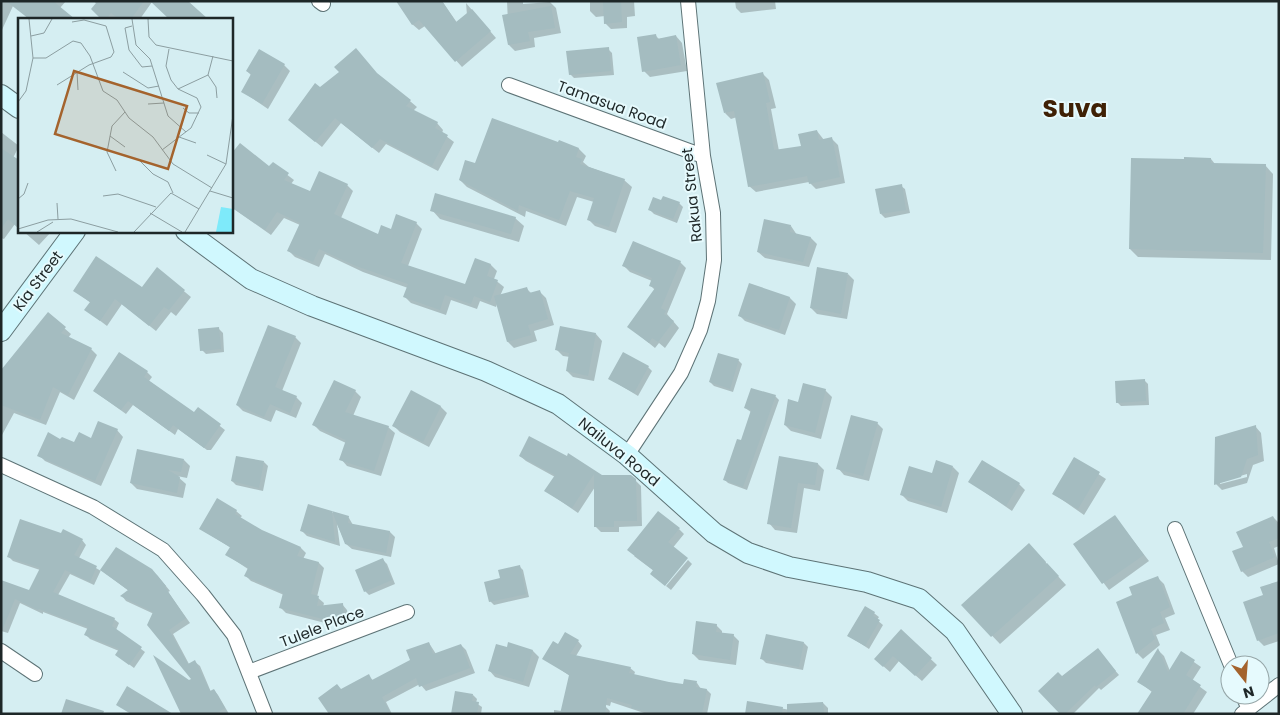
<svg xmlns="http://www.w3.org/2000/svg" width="1280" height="715" font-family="Poppins,sans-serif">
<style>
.shadow{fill:#0003;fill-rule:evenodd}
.building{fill:#a4bcc0}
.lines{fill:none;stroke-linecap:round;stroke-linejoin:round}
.street-casing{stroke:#5d7376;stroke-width:16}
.secondary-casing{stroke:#5d7376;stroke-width:22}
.street{stroke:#fff;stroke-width:14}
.secondary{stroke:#d0f8fe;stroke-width:20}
.labels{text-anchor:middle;stroke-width:4;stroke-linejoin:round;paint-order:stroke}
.street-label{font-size:15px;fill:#1e2728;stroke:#e6fafd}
.town-label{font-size:25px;font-weight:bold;fill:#3f2106;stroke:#e6fafd}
.inset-road{fill:none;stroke:#8c9ea1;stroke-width:1}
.view{fill:#a4632d;fill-opacity:0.15;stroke:#a4632d;stroke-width:2.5}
.inset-edge{fill:none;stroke:#1e2728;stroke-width:2.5}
</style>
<rect width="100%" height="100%" fill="#d5eef2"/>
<path class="shadow" d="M 1,1 L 66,1 L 60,8 L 13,6 L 1,32 Z
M 100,1 L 186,1 L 152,2 L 140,19 L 102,19 Z
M 397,1 L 442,1 L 469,40 L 466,3 L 496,38 L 462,67 L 425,26 L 419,30 L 412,24 Z
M 507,1 L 523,1 L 523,4 L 550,2 L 556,8 L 561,33 L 534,38 L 535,47 L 515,51 L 509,45 Z
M 590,1 L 634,1 L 635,16 L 627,17 L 627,28 L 611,29 L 605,23 L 605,16 L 596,17 L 590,11 Z
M 735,1 L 775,1 L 776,9 L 741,13 L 736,8 Z
M 656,36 L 659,39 L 676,36 L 682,43 L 687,71 L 650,77 L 644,71 Z
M 608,49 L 612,53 L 614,75 L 574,78 L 570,74 Z
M 284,65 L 290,71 L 268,109 L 243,92 L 252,76 L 247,71 Z
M 763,74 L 769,80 L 776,108 L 771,109 L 779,151 L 803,148 L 817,131 L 824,140 L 832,139 L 838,145 L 845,183 L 816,189 L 809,182 L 756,192 L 749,186 L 737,117 L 731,119 L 725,113 Z
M 380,76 L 417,107 L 413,111 L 437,123 L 443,130 L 442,133 L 454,142 L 438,171 L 386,144 L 379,153 L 341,123 L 322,147 L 296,126 L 320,89 Z
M 1,132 L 19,146 L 13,158 L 15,224 L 4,239 L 1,238 Z
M 559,141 L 579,149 L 586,156 L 583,162 L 589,167 L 624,180 L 632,187 L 616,233 L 595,226 L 588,219 L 594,202 L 577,197 L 566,226 L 526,211 L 525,217 L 467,187 L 460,180 L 476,164 L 558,144 Z
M 231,156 L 270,168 L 273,164 L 294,180 L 291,184 L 310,192 L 347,185 L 353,191 L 341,218 L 378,236 L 416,223 L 422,229 L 408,266 L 466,286 L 475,260 L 491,265 L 497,271 L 494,279 L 504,287 L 500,296 L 526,288 L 532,294 L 540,292 L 546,298 L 554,325 L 534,331 L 537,341 L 514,348 L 508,342 L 497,304 L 496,307 L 480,301 L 477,309 L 451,300 L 446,315 L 411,303 L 405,297 L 408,288 L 363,272 L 325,254 L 319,267 L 295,257 L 289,251 L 300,225 L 284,218 L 271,235 L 231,207 Z
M 1211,159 L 1215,164 L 1265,165 L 1273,174 L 1271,260 L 1138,257 L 1130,249 Z
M 901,186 L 905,189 L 910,213 L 885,218 L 881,214 Z
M 662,202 L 679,203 L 683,207 L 677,223 L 654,214 L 650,210 Z
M 432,210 L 515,218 L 524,226 L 519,242 L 440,219 Z
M 791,226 L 797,235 L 811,238 L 817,244 L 809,267 L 765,258 L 758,252 Z
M 23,231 L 52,231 L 39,245 Z
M 680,262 L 686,268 L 667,314 L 679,328 L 665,348 L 659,343 L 655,348 L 629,327 L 655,290 L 650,285 L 652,281 L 630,272 L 624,266 Z
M 157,269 L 191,297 L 176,316 L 171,312 L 156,331 L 122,304 L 107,326 L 86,310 L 91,303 L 75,291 L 142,288 Z
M 848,274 L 854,280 L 847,319 L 817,314 L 811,308 Z
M 750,284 L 790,298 L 796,304 L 785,335 L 745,321 L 739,315 Z
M 48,314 L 71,334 L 68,338 L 91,349 L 97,355 L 74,400 L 60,392 L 46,425 L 14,413 L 2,435 L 1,368 L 3,369 Z
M 219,329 L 223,333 L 224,352 L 206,354 L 202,350 Z
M 596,334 L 602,341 L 594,381 L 573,377 L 567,371 L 570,357 L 563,356 L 557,350 Z
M 295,337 L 301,343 L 282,391 L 296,397 L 302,403 L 296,418 L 276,410 L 271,422 L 243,411 L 237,405 Z
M 738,360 L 742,364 L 733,392 L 714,386 L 710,382 Z
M 648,367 L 652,371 L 638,396 L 610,379 Z
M 147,372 L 152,377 L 149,381 L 194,414 L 198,409 L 225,430 L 211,450 L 207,450 L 178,429 L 175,435 L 133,405 L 126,414 L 94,391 Z
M 1144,380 L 1148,384 L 1149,405 L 1121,406 L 1117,402 Z
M 825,390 L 832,397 L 821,439 L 791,431 L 785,425 L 799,404 Z
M 355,391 L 361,397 L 353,416 L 388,427 L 395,433 L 381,476 L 347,466 L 341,459 L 346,443 L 320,431 L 314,425 Z
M 412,392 L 441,407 L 447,413 L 429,447 L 400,432 L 394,426 Z
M 775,396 L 779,400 L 747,490 L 728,483 L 724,479 L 742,442 L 751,412 L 745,408 Z
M 877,423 L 883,429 L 869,481 L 844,475 L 838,468 Z
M 1255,426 L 1261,433 L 1264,461 L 1253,465 L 1247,483 L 1222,490 L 1216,484 ZM 1247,474 L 1247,477 L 1220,484 L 1220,482 Z
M 117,430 L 123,437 L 101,486 L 45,461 L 39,455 L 60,441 L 75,444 Z
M 520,456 L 567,458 L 602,476 L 635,480 L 641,486 L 642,526 L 619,527 L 619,532 L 601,532 L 595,526 L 595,487 L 578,513 L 546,491 L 555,477 L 526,461 Z
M 780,458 L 818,464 L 824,470 L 820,491 L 804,488 L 797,533 L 775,530 L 769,523 Z
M 1075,459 L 1106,479 L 1084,515 L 1054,494 Z
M 184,460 L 190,466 L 187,478 L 177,476 L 186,484 L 183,498 L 137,489 L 131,483 Z
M 264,462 L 268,466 L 263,491 L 236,485 L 232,481 Z
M 953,467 L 959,473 L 947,513 L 908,501 L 902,495 L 933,475 Z
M 970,482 L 1019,484 L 1025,490 L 1012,511 Z
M 309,505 L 349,518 L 353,525 L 390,532 L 395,537 L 391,557 L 352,549 L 346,544 L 337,524 L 340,546 L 307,536 L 301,530 Z
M 236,511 L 242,516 L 240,518 L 262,531 L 301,548 L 306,553 L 303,559 L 319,563 L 324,568 L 317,597 L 324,603 L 323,607 L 342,604 L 347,610 L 349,623 L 333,625 L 286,613 L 281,608 L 284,595 L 251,581 L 246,576 L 248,569 L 227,555 L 231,548 L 201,529 Z
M 1115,517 L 1149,561 L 1109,590 L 1075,545 Z
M 1273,517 L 1279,523 L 1279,546 L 1274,548 L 1279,564 L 1248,577 L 1242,571 L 1244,547 Z
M 679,529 L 684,534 L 654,571 L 634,556 Z
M 82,540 L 86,545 L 79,558 L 101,571 L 117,548 L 157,575 L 170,591 L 168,592 L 190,623 L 173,634 L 189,664 L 195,662 L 200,666 L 211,692 L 214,690 L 218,695 L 229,714 L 182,714 L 190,682 L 193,679 L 154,614 L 126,601 L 122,596 L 129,591 L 101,570 L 94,585 L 70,574 L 58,595 L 114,619 L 119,623 L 116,630 L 145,652 L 134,668 L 126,662 L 119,651 L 90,639 L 86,635 L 88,629 L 43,612 L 43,614 L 20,603 L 8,633 L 1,631 L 1,582 L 29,592 L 40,570 L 13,561 L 8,556 Z
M 1037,553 L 1066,585 L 1000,644 L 963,605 Z
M 383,560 L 387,564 L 395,584 L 369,595 L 365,591 Z
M 688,560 L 692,564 L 671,590 L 666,586 Z
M 519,566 L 523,570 L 529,597 L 494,605 L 490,601 L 501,579 Z
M 1157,577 L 1164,584 L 1175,614 L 1165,618 L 1170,630 L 1156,635 L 1160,645 L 1143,659 L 1137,653 L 1117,603 L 1134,596 Z
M 1279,583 L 1279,641 L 1264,646 L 1258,640 L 1264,596 Z
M 866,607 L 879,617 L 877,620 L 883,625 L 869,649 L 849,636 Z
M 716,625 L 722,631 L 722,634 L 733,635 L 739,641 L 736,665 L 699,660 L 693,654 Z
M 901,631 L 937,665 L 922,681 L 899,661 L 890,672 L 882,665 Z
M 578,641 L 582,646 L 576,656 L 630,668 L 635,672 L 634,675 L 684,686 L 697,683 L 701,689 L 707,690 L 711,694 L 707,714 L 647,714 L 611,702 L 610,706 L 603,704 L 610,711 L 609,714 L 554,714 L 554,710 L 562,711 L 570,676 L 544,658 L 558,646 Z
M 429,643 L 436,654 L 461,645 L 466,650 L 475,673 L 426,691 L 420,684 L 386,702 L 392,714 L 329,714 L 342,690 L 368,676 L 374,681 L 411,661 Z
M 804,643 L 808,647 L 803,670 L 766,663 L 762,659 Z
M 508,648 L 533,651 L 539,657 L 529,687 L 495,677 L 489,670 Z
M 1158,650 L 1164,656 L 1170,671 L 1181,653 L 1201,667 L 1192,681 L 1207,692 L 1193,714 L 1138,714 L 1152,692 L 1139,682 Z
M 1101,654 L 1119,675 L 1101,690 L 1099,688 L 1073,714 L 1061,714 L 1062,678 Z
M 473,695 L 477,699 L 476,703 L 482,707 L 481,714 L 454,714 Z
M 748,702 L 790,710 L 823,703 L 828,708 L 828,714 L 746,714 Z
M 27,713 L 60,714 L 27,714 Z"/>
<path class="building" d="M 6,1 L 53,1 L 75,19 L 29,19 Z
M 93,1 L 144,1 L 131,19 L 119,19 L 111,13 L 106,19 L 101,19 L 91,9 L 96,3 Z
M 150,1 L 188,1 L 208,19 L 169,19 Z
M 396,1 L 442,1 L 456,22 L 472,9 L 491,31 L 455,62 L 419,20 L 412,25 Z
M 603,1 L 621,1 L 622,22 L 604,24 Z
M 551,6 L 555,28 L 528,32 L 530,41 L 508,45 L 502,15 Z
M 656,34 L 657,39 L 676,35 L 681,65 L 642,72 L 637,37 Z
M 609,47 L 611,71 L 569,75 L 566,51 Z
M 356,48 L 377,73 L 411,100 L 406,106 L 438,122 L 435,128 L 448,135 L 432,166 L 380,139 L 372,148 L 335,118 L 315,142 L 288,120 L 315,83 L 320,87 L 339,72 L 334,67 Z
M 259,49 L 285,64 L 262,104 L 241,92 L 251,74 L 246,71 Z
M 763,72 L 770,102 L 766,103 L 774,150 L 801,146 L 798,134 L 817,130 L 819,140 L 832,137 L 840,177 L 809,184 L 807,176 L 748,187 L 734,111 L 724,113 L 716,83 Z
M 492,118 L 558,142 L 559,140 L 579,148 L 576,157 L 582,159 L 580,164 L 625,179 L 609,227 L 587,220 L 594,198 L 570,191 L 559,220 L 519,205 L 518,211 L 459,180 L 465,160 L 475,163 Z
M 240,143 L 269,166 L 273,162 L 289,173 L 284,180 L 310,191 L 319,171 L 348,184 L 334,214 L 378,234 L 381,225 L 391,229 L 396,214 L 417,222 L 401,263 L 465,284 L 475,258 L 491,264 L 487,276 L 498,280 L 490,302 L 474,296 L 471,304 L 445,295 L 440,310 L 403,297 L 408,284 L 356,266 L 319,249 L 313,262 L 287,251 L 300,223 L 277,212 L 265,230 L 231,207 L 231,154 Z
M 1,148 L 19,160 L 19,229 L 8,219 L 1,229 Z
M 1184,157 L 1211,158 L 1211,163 L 1266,164 L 1263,253 L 1129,249 L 1131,158 L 1184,159 Z
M 902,184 L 906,210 L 880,214 L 875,189 Z
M 435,193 L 516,217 L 511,234 L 430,211 Z
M 663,196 L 680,202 L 673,219 L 648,210 L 653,197 L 661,200 Z
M 764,219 L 791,225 L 790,232 L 811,237 L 803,262 L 757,252 Z
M 633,241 L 681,261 L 661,308 L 666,311 L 664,314 L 674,321 L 658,342 L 652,338 L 649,343 L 627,327 L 655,288 L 649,286 L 652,278 L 622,266 Z
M 96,256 L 142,287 L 157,267 L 185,290 L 169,310 L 164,307 L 149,326 L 115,299 L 100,321 L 84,310 L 90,302 L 73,291 Z
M 817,267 L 848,273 L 841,314 L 810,308 Z
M 749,283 L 790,297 L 779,330 L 738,316 Z
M 527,287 L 529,293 L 540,290 L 548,319 L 528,325 L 531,335 L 507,342 L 494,296 Z
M 48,312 L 66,327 L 61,333 L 92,348 L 68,395 L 53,387 L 40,420 L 1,405 L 1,370 Z
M 268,325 L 296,336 L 275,387 L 297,396 L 290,413 L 270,404 L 264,417 L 236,405 Z
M 560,326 L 596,333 L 588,376 L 566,371 L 569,353 L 555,350 Z
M 219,327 L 221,349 L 200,351 L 198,329 Z
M 119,352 L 148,371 L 144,377 L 194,412 L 198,407 L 221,424 L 204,448 L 173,425 L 169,431 L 128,401 L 121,410 L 93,391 Z
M 623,352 L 649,366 L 634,393 L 608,379 Z
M 718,353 L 739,359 L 730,389 L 709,382 Z
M 1145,379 L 1146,401 L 1116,403 L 1115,381 Z
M 334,380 L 356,390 L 345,412 L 389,426 L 374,471 L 339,460 L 346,440 L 312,425 Z
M 803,383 L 826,389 L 815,433 L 784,425 L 788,399 L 798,402 Z
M 751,388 L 776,395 L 743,487 L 723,480 L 737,439 L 741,440 L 751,410 L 744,408 Z
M 411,390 L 441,406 L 423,442 L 392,426 Z
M 851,415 L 878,422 L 863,476 L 836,469 Z
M 98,421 L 118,429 L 95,481 L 37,456 L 48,432 L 60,439 L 62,437 L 74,442 L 79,432 L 91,438 Z
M 1256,425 L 1258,455 L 1247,459 L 1241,477 L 1214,485 L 1215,437 Z
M 529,436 L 567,456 L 568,453 L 602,475 L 631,475 L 636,479 L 637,521 L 614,521 L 614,527 L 594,527 L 594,474 L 572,508 L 544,491 L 555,475 L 519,456 Z
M 137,449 L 184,459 L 181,472 L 168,470 L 180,477 L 177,493 L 130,483 Z
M 236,456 L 264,461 L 259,488 L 231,481 Z
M 779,456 L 818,463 L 815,485 L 798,483 L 791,528 L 767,524 Z
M 1074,457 L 1100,472 L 1078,509 L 1052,494 Z
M 936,460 L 953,466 L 941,507 L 900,495 L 909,466 L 932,473 Z
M 982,460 L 1020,483 L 1006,506 L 968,482 Z
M 217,498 L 237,510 L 235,514 L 262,530 L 301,547 L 297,556 L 319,562 L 311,594 L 319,596 L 317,606 L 343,603 L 344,618 L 327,620 L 279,608 L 283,593 L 244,576 L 248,568 L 225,555 L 230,547 L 199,529 Z
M 308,504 L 349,516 L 348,523 L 390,531 L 386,553 L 345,544 L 332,511 L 335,542 L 300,531 Z
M 658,511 L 680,528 L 668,542 L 688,558 L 665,586 L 650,574 L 653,570 L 627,550 Z
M 1115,515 L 1144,555 L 1102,584 L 1073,544 Z
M 1273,516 L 1279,529 L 1279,538 L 1269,542 L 1275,557 L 1241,572 L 1232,551 L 1243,547 L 1236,532 Z
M 20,519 L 61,533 L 63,529 L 83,539 L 74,555 L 97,566 L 90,582 L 65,570 L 53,592 L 115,618 L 112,626 L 142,647 L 129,665 L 115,655 L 119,649 L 84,635 L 88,627 L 39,609 L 38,610 L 15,599 L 1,633 L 1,580 L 29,590 L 40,568 L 7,557 Z
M 1029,543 L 1046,562 L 1045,565 L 1047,563 L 1059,576 L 991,637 L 961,605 Z
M 116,547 L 152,569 L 166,586 L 165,587 L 186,618 L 169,630 L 188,664 L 195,660 L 210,691 L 214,689 L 225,708 L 215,714 L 181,714 L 153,655 L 189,680 L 191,679 L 147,625 L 153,612 L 120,596 L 128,590 L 100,570 Z
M 383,558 L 392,580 L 364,592 L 355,570 Z
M 520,565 L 526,594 L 489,602 L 484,582 L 500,578 L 498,570 Z
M 1158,576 L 1170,607 L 1160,612 L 1164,623 L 1151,629 L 1155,639 L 1136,654 L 1116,602 L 1132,595 L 1129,587 Z
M 1279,581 L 1279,633 L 1257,641 L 1243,602 L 1263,595 L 1260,587 Z
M 865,606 L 875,612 L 873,616 L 880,620 L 865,646 L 847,636 Z
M 696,621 L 717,624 L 716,632 L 734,634 L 730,660 L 692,654 Z
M 901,629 L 932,658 L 915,676 L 893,656 L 883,667 L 874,659 Z
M 565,632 L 579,640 L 570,654 L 631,667 L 629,673 L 669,682 L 683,684 L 684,679 L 697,681 L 696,687 L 707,689 L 702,714 L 659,714 L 631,708 L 632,705 L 607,698 L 605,714 L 560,714 L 569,675 L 542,659 L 553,641 L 558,644 Z
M 766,634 L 804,642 L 799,667 L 760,659 Z
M 429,642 L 433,654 L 461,644 L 470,668 L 419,687 L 416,678 L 382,697 L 391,714 L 329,714 L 318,698 L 337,684 L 341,689 L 369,674 L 372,680 L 410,660 L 406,650 Z
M 508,642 L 533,650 L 523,682 L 488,671 L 496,644 L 507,647 Z
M 1098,648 L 1116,671 L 1096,687 L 1095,685 L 1065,714 L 1060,714 L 1038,691 L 1058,672 L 1062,676 Z
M 1158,648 L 1168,672 L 1181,651 L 1195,660 L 1186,675 L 1201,685 L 1183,714 L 1137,714 L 1152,691 L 1137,682 Z
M 127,686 L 173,714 L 131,714 L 116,705 Z
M 455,691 L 473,694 L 472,701 L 479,702 L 477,714 L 451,714 Z
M 66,699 L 104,711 L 103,714 L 61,714 Z
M 747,701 L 783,707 L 782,714 L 745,714 Z
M 823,702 L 824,714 L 787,714 L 787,704 Z"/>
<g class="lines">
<defs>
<path id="street" d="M 319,1 L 323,4
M 509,85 L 703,156
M 627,455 L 681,373 L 700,330 L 708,301 L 714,260 L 713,213 L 703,156 L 688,1
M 1,465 L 93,507 L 163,550 L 203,595 L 234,635 L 265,714
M 1175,529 L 1231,665
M 1,651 L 35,674
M 249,672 L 407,612
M 1243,695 L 1249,710
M 1242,714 L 1279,685"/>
<path id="secondary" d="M 1,95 L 19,108
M 186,231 L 251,279 L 312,306 L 486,371 L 558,404 L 627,455 L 714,533 L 748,553 L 789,567 L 867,582 L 919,599 L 955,631 L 1012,714
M 1,331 L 75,231"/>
</defs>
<use href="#street" class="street-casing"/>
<use href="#secondary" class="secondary-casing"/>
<use href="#street" class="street"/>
<use href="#secondary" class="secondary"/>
</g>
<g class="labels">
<g class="street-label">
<text transform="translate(612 105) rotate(20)" y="5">Tamasua Road</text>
<text transform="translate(692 195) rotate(-96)" y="5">Rakua Street</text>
<text transform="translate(38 281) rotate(-53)" y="5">Kia Street</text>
<text transform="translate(619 452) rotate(39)" y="5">Nailuva Road</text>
<text transform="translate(322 627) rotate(-21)" y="5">Tulele Place</text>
</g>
<g class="town-label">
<text x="1075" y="117">Suva</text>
</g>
</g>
<g transform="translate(18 18)">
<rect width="215" height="215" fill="#d5eef2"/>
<path d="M 203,189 L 215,191 L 215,214 L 198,214 Z" fill="#7eeafa"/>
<path class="inset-road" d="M 114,1 L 118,27 L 132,41 L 150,98 L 168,114M 130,1 L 131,19 L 138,27 L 215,43M 114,8 L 107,10 L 111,32 L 124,49 L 134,48M 13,18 L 26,15 L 34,1M 15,40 L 28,40 L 55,23 L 63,25 L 72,38 L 85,73 L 99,82 L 111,100 L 135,119 L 155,146 L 194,170M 59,54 L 60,72M 105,54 L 130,70 L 141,68M 190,57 L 198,69 L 199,80M 39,67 L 71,47 L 93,39 L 96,34 L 88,8 L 66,2 L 54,4M 160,71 L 190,57 L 195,38M 0,84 L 8,73 L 15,40 L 11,1M 130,86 L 146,85M 165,90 L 171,95 L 181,95M 92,118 L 107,129M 161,119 L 178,125M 144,132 L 173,110 L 183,89 L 179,80 L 160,71 L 153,62 L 148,48 L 151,31M 189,137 L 208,146M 121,142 L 135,156 L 150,164 L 155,175M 98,153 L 89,134 L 94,108 L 107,94M 192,173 L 215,180M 85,178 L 100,176 L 138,189M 0,181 L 6,176 L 10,165M 39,185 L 40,201M 132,195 L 164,214M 0,211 L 30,202 L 53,201 L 100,214M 19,214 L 35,204M 116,214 L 153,175 L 181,191M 167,214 L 208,146 L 215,97"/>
<path class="view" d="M 56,53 L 169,88 L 150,151 L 37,116 Z"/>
<rect width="215" height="215" class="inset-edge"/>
</g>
<rect width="1280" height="715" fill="none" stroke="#1e2728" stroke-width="5"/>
<g transform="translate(1245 680) rotate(163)"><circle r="24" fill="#e6fafd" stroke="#96a6a8"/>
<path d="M0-4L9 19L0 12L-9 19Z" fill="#a4632d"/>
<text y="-8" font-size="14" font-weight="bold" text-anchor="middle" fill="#1e2728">N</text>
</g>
</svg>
